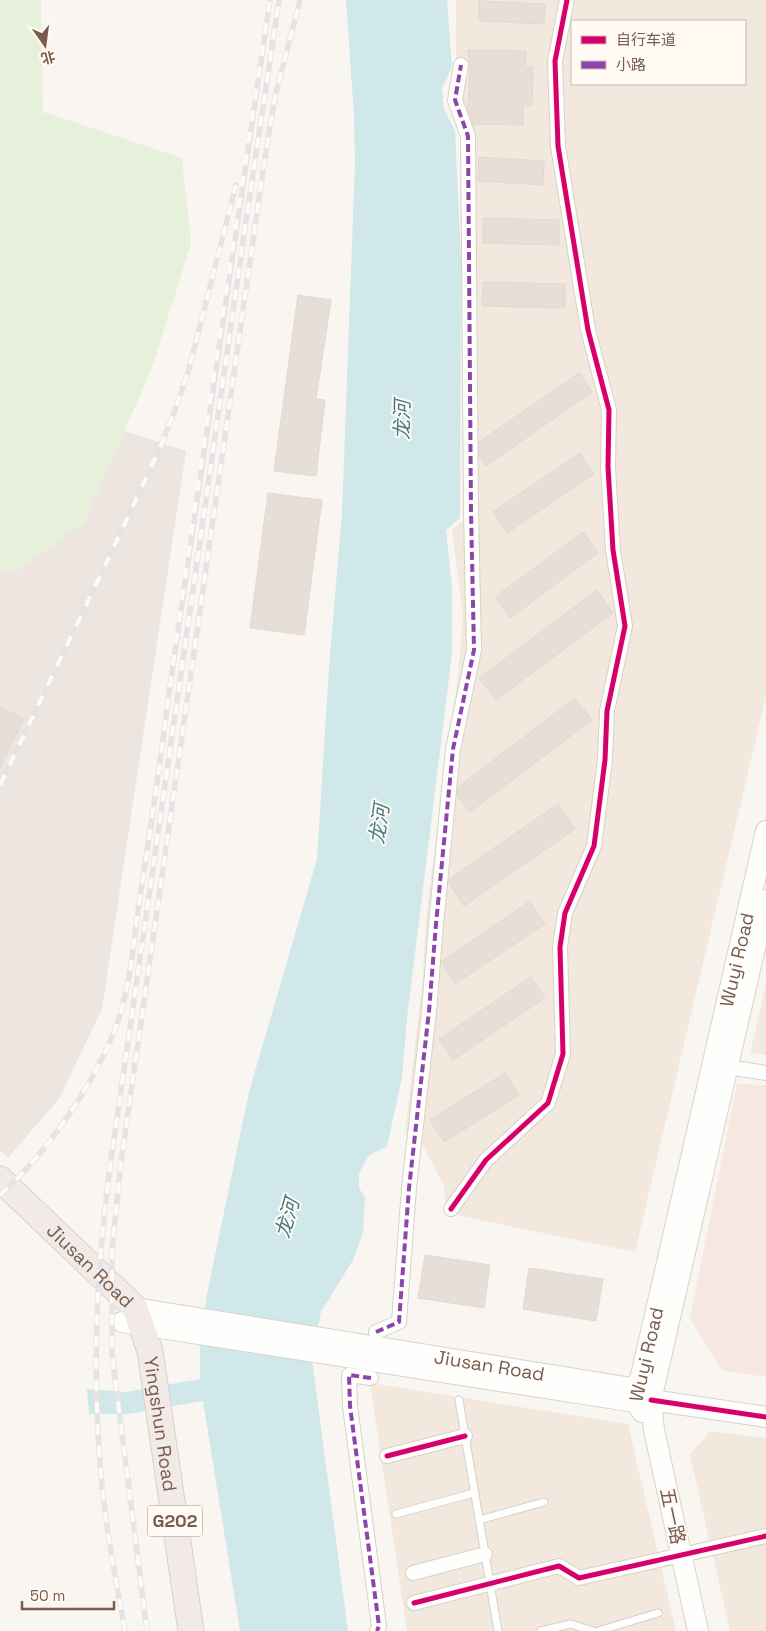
<svg xmlns="http://www.w3.org/2000/svg" width="766" height="1631" font-family="'Space Grotesk','Noto Sans SC',sans-serif">
<style>
.residential{fill:#f2e8de;fill-rule:evenodd}
.commercial{fill:#f6e8e1}
.industrial{fill:#ede5e0}
.green{fill:#e7f0db}
.water{fill:#d0e8ea}
.building{fill:#e6ded7;stroke:#e2d8d2}
.lines{fill:none;stroke-linecap:round;stroke-linejoin:round}
.lane-casing{stroke:#d7d1cb;stroke-width:9}
.street-casing{stroke:#d7d1cb;stroke-width:16}
.secondary-casing{stroke:#d9d2cb;stroke-width:22}
.highway-casing{stroke:#dad1cc;stroke-width:27}
.lane{stroke:#fefefd;stroke-width:7}
.street{stroke:#fefefd;stroke-width:14}
.secondary{stroke:#fefefd;stroke-width:20}
.highway{stroke:#f2eae7;stroke-width:25}
.rail-casing{stroke:#e6e3e7;stroke-width:5.5}
.rail{stroke:#fffaf3;stroke-width:4;stroke-dasharray:11;stroke-linecap:butt}
.quiet{stroke:#8e44ad;stroke-width:4;stroke-dasharray:8 4;stroke-linecap:butt}
.cycleway-casing{stroke:#fffaf3;stroke-width:8}
.cycleway{stroke:#d6006c;stroke-width:5}
.labels{text-anchor:middle;stroke-width:4;stroke-linejoin:round;paint-order:stroke}
.shield{fill:#fffaf3;stroke:#a28b7f;stroke-width:1}
.shield-label{font-size:18px;font-weight:bold;fill:#7a5c4d}
.street-label{font-size:19px;fill:#7a5c4d;stroke:#fffaf3}
.water-label{font-size:20px;font-style:italic;fill:#437c86;stroke:#fffaf3}
</style>
<rect width="100%" height="100%" fill="#f9f5f0"/>
<path class="residential" d="M 456,0 L 766,0 L 766,696 L 635,1252 L 447,1213 L 444,1186 L 423,1145 L 405,1132 L 422,985 L 427,908 L 458,674 L 463,616 L 452,529 L 464,520 L 466,391 L 460,132 L 450,107 L 449,92 L 456,65 ZM 572,21 L 745,21 L 745,84 L 572,84 Z
M 766,985 L 766,1055 L 750,1053 Z
M 370,1383 L 628,1424 L 676,1631 L 407,1631 Z
M 710,1431 L 766,1438 L 766,1631 L 730,1631 L 690,1455 Z"/>
<path class="commercial" d="M 737,1084 L 766,1085 L 766,1377 L 722,1370 L 690,1319 Z"/>
<path class="industrial" d="M 124,431 L 186,451 L 102,1009 L 59,1099 L 8,1158 L 0,1150 L 0,572 L 17,571 L 84,522 Z"/>
<path class="green" d="M 0,0 L 41,0 L 43,112 L 182,158 L 191,243 L 152,368 L 84,522 L 17,571 L 0,572 Z"/>
<path class="water" d="M 346,0 L 447,0 L 452,67 L 442,88 L 444,109 L 455,131 L 461,258 L 460,518 L 446,530 L 452,587 L 452,654 L 407,1018 L 402,1077 L 387,1147 L 369,1155 L 359,1174 L 359,1188 L 365,1198 L 363,1233 L 353,1260 L 321,1312 L 312,1360 L 348,1631 L 240,1631 L 203,1401 L 127,1414 L 89,1414 L 87,1389 L 126,1392 L 200,1379 L 200,1347 L 207,1294 L 249,1092 L 317,859 L 329,667 L 342,513 L 355,162 L 354,115 Z"/>
<path class="building" d="M 479,1 L 545,4 L 544,24 L 479,21 Z
M 468,50 L 526,51 L 525,67 L 533,67 L 532,106 L 523,106 L 523,125 L 473,124 L 468,109 L 470,66 Z
M 479,157 L 544,161 L 543,185 L 478,181 Z
M 483,218 L 559,220 L 559,245 L 483,243 Z
M 483,282 L 565,284 L 565,308 L 482,306 Z
M 298,295 L 331,300 L 316,399 L 325,400 L 316,476 L 274,471 Z
M 579,373 L 592,392 L 486,466 L 479,456 L 479,442 Z
M 580,453 L 594,474 L 507,533 L 493,512 Z
M 268,493 L 322,500 L 304,635 L 250,628 Z
M 583,532 L 598,553 L 510,618 L 495,597 Z
M 597,590 L 613,613 L 496,700 L 479,678 Z
M 575,698 L 592,720 L 470,812 L 457,795 L 458,787 Z
M 0,707 L 24,719 L 0,768 Z
M 558,804 L 575,829 L 464,906 L 449,884 L 449,879 Z
M 530,901 L 545,924 L 455,984 L 442,964 L 442,961 Z
M 531,977 L 545,998 L 453,1060 L 439,1039 Z
M 505,1073 L 519,1095 L 444,1142 L 430,1120 Z
M 425,1255 L 490,1265 L 484,1308 L 418,1298 Z
M 529,1268 L 603,1279 L 596,1321 L 523,1309 Z"/>
<g class="lines">
<defs>
<path id="lane" d="M 459,1400 L 498,1631
M 396,1514 L 474,1493
M 479,1520 L 544,1502
M 541,1631 L 571,1624 L 593,1631
M 598,1631 L 658,1613"/>
<path id="street" d="M 721,1066 L 766,1073
M 451,1209 L 486,1160 L 548,1103 L 563,1054 L 560,947 L 565,913 L 594,846 L 605,760 L 607,711 L 625,626 L 613,550 L 608,467 L 609,410 L 588,330 L 558,146 L 555,61 L 567,0
M 376,1332 L 399,1322 L 409,1188 L 429,1011 L 436,924 L 453,749 L 474,650 L 471,511 L 468,136 L 455,100 L 461,65
M 371,1378 L 349,1375 L 350,1406 L 379,1626 L 377,1631
M 387,1456 L 465,1436
M 413,1573 L 485,1554
M 414,1603 L 559,1566 L 579,1578 L 766,1536"/>
<g id="secondary">
<path id="s1" d="M 135,1308 L 632,1388"/>
<path d="M 122,1322 L 635,1402 L 651,1400 L 766,1417"/>
<path id="s2" d="M 642,1412 L 635,1402 L 766,831"/>
<path d="M 698,1631 L 654,1430 L 651,1400 L 766,900"/>
</g>
<g id="highway">
<path id="s3" d="M 0,1179 L 135,1308 L 150,1351 L 191,1631"/>
</g>
</defs>
<use href="#lane" class="lane-casing"/>
<use href="#street" class="street-casing"/>
<use href="#secondary" class="secondary-casing"/>
<use href="#highway" class="highway-casing"/>
<use href="#lane" class="lane"/>
<use href="#street" class="street"/>
<use href="#secondary" class="secondary"/>
<use href="#highway" class="highway"/>
<defs>
<path id="rail" d="M 0,785 L 113,549 L 159,450 L 175,410 L 189,369 L 236,185
M 0,1195 C 45,1155 91,1089 114,1032 C 130,992 133,947 139,904 C 150,834 160,764 169,693 C 201,462 235,231 270,0
M 125,1631 C 115,1575 104,1519 100,1462 C 92,1358 97,1263 111,1160 L 246,221 L 279,0
M 147,1631 L 112,1354 L 112,1250 L 121,1162 L 264,164 L 275,97 L 300,0"/>
</defs>
<use href="#rail" class="rail-casing"/>
<use href="#rail" class="rail"/>
<path class="quiet" d="M 376,1332 L 399,1322 L 409,1188 L 429,1011 L 436,924 L 453,749 L 474,650 L 471,511 L 468,136 L 455,100 L 461,65
M 371,1378 L 349,1375 L 350,1406 L 379,1626 L 377,1631"/>
<defs>
<path id="cycleway" d="M 451,1209 L 486,1160 L 548,1103 L 563,1054 L 560,947 L 565,913 L 594,846 L 605,760 L 607,711 L 625,626 L 613,550 L 608,467 L 609,410 L 588,330 L 558,146 L 555,61 L 567,0
M 651,1400 L 766,1417
M 387,1456 L 465,1436
M 414,1603 L 559,1566 L 579,1578 L 766,1536"/>
</defs>
<use href="#cycleway" class="cycleway-casing"/>
<use href="#cycleway" class="cycleway"/>
</g>
<g class="labels">
<rect class="shield" x="147.5" y="1505.5" width="55" height="31" rx="4"/>
<g class="shield-label">
<text x="175" y="1527">G202</text>
</g>
<g class="street-label">
<text dy="7" stroke="none"><textPath href="#s2" startOffset="466">Wuyi Road</textPath></text>
<text dy="7" stroke="none"><textPath href="#s3" startOffset="125">Jiusan Road</textPath></text>
<text dy="7" stroke="none"><textPath href="#s2" startOffset="61">Wuyi Road</textPath></text>
<text dy="7" stroke="none"><textPath href="#s1" startOffset="359">Jiusan Road</textPath></text>
<text dy="7" stroke="none"><textPath href="#s3" startOffset="306">Yingshun Road</textPath></text>
<text transform="translate(673 1516) rotate(78)" y="7">五一路</text>
</g>
<g class="water-label">
<text transform="translate(402 420) rotate(-89)" y="7">龙河</text>
<text transform="translate(379 824) rotate(-82)" y="7">龙河</text>
<text transform="translate(287 1218) rotate(-74)" y="7">龙河</text>
</g>
</g>
<rect x="571" y="20" width="175" height="65" fill="#fffaf3" stroke="#cabbb1"/>
<rect x="581" y="36" width="25" height="8" fill="#d6006c" stroke="#cabbb1"/>
<text x="616" y="45" font-size="15" fill="#7a5c4d">自行车道</text>
<rect x="581" y="61" width="25" height="8" fill="#8e44ad" stroke="#cabbb1"/>
<text x="616" y="70" font-size="15" fill="#7a5c4d">小路</text>
<g transform="translate(45 45) rotate(166)" stroke="#fffaf3" stroke-width="4" paint-order="stroke">
<path d="M0-4L9 19L0 12L-9 19Z" fill="#7a5c4d"/>
<text y="-8" font-size="14" font-weight="bold" text-anchor="middle" fill="#7a5c4d">北</text>
</g>
<path d="M22 1601v8h92v-8" fill="none" stroke="#7a5c4d" stroke-width="2.5"/>
<text x="30" y="1601" font-size="15" fill="#7a5c4d" stroke="#fffaf3" stroke-width="4" paint-order="stroke">50 m</text>
</svg>
